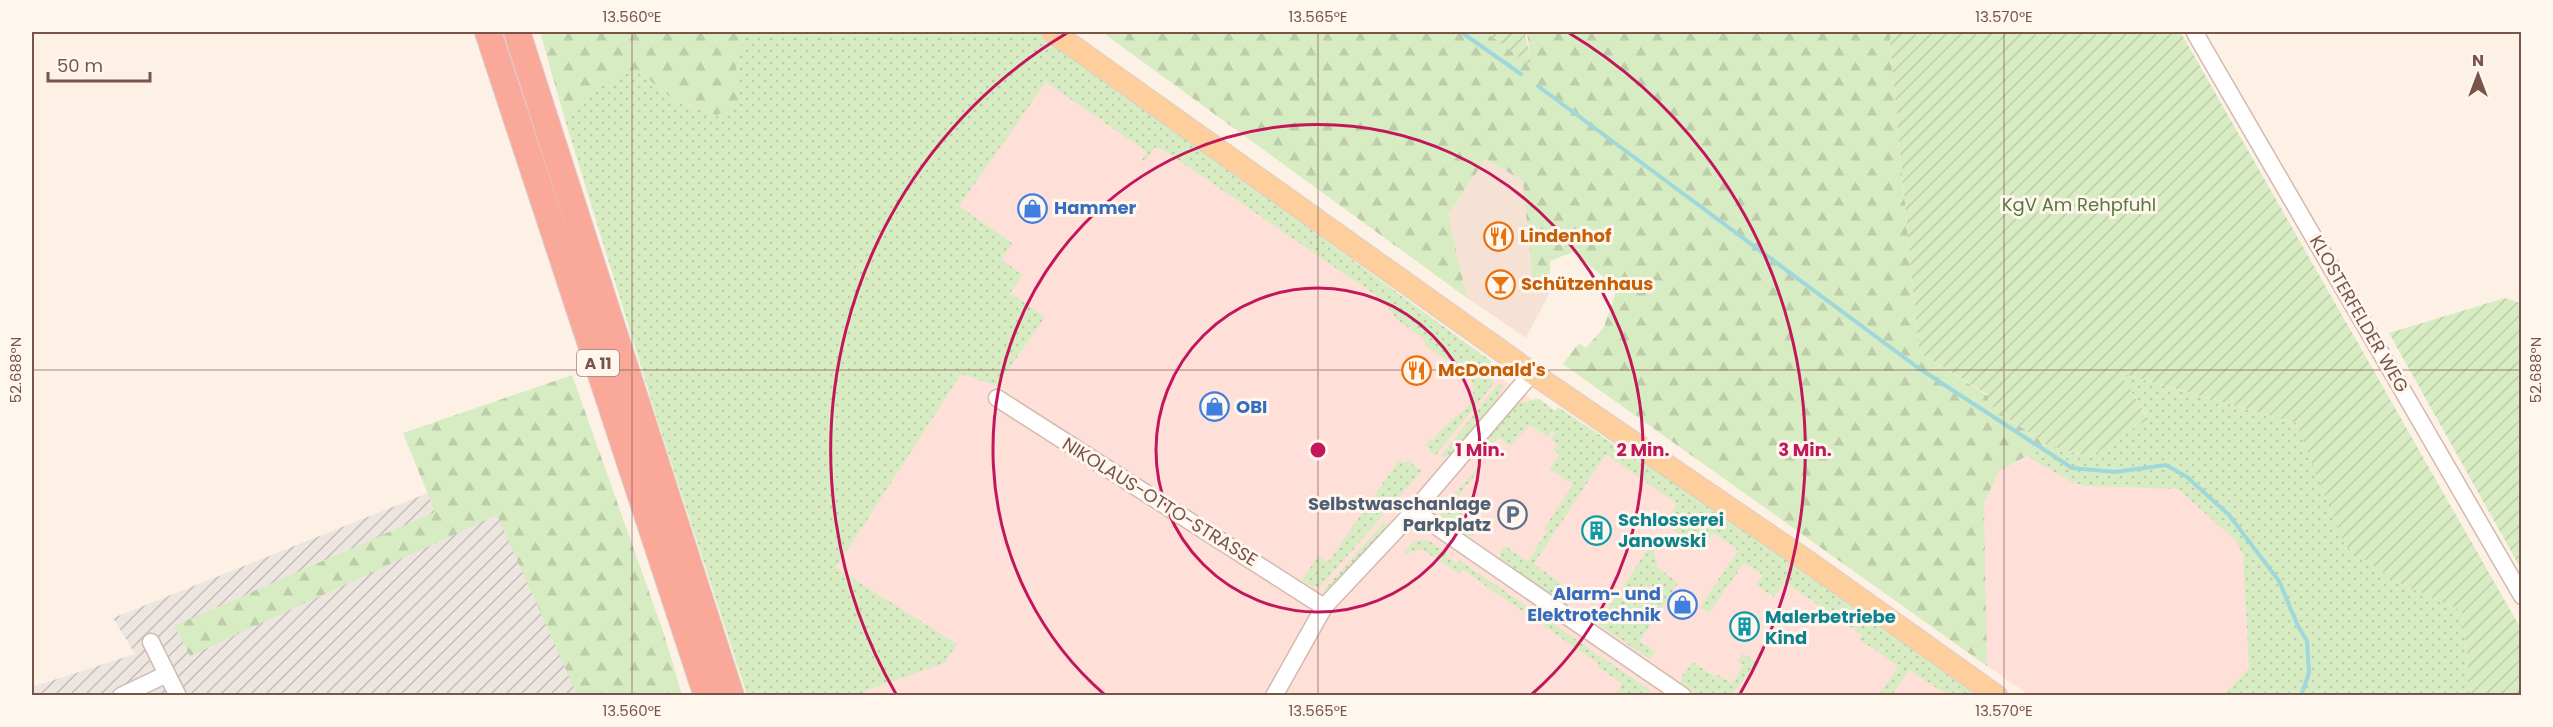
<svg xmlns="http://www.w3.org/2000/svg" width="2553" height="727" font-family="Poppins,sans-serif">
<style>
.residential{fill:#f5e2d4}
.commercial{fill:#fee0d9}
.industrial{fill:url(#industrial-furrows)}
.grass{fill:url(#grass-dots)}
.forest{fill:url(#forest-firs)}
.garden{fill:url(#garden-furrows)}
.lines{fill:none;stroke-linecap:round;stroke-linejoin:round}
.stream{stroke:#9fd8da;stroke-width:4}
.minor-casing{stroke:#d2baae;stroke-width:19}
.major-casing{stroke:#d9cfcc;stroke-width:23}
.highway-casing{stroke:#d9cfcc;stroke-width:28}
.minor{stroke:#fff;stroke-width:16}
.major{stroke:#fece9c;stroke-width:21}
.highway{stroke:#faa89a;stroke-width:26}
.ticks{fill:none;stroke:#785449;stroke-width:1.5;stroke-opacity:0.45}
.ring{fill:none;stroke:#c2185b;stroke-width:3}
.labels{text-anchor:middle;stroke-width:6;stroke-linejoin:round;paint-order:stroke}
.shield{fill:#fff6ed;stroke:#a0857a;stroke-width:1.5}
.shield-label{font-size:16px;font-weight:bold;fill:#785449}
.park-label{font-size:18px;fill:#56783e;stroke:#fff6ed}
.shop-label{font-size:18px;font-weight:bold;fill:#366cbe;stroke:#fff6ed;text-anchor:start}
.food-label{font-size:18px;font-weight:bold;fill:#c56008;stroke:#fff6ed;text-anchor:start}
.street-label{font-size:18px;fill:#785449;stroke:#fff6ed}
.service-label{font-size:18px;font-weight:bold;fill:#4e5e75;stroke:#fff6ed;text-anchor:end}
.culture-label{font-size:18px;font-weight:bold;fill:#0d838f;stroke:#fff6ed;text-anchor:start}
.centre{fill:#c2185b;stroke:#fff6ed;stroke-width:3}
.ring-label{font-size:18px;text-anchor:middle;font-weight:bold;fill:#c2185b;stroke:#fff6ed;stroke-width:6;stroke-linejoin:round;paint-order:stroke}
.neatline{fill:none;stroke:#785449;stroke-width:2}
.ticks-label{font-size:15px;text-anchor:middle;fill:#785449}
</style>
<defs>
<pattern id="industrial-furrows" width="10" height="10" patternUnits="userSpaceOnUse" patternTransform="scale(1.5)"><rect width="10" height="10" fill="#ede5e0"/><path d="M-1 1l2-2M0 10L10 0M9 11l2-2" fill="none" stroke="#c5bcb8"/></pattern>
<pattern id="grass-dots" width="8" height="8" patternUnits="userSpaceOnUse" patternTransform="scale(1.5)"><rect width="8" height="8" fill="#d8ecc3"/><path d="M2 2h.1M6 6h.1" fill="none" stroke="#bdcca9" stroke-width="1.8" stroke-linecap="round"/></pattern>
<pattern id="forest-firs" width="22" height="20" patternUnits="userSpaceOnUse" patternTransform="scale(1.5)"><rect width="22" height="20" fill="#d8ecc3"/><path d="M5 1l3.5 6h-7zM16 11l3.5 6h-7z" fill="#bdcca9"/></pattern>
<pattern id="garden-furrows" width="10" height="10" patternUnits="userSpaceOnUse" patternTransform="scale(1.5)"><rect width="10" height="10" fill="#d8ecc3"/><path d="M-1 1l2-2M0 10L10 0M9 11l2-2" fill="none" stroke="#bdcca9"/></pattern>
</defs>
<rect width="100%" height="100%" fill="#fdf1e6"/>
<path class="residential" d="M 1486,159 L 1523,181 L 1533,289 L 1550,292 L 1526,338 L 1467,298 L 1448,214 Z"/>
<path class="commercial" d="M 1033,53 L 1807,591 L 1954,695 L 815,695 L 780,578 L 924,206 Z
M 1953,393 L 2072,468 L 2156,465 L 2229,515 L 2301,695 L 2029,695 L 1944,636 Z"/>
<path class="industrial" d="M 506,462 L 603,695 L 32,696 L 32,687 L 135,654 L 113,618 Z"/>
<path class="grass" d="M 746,32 L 1040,32 L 1491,361 L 1488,371 L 1494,383 L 1435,456 L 1426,445 L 1429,439 L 1434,440 L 1441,430 L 1468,406 L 1473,394 L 1473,383 L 1463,371 L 1427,347 L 1423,338 L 1396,319 L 1384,301 L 1165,151 L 1155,147 L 1145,161 L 1142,160 L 1147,152 L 1046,82 L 959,206 L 1012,243 L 1002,260 L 1023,275 L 1010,293 L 1045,317 L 997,386 L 961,374 L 836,568 L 957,644 L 945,663 L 865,691 L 865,695 L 747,695 L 659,425 L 565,120 L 600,86 L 636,69 L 675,101 L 716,115 Z
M 2119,373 L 2296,423 L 2346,546 L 2397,582 L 2462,611 L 2471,695 L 2223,695 L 2249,668 L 2243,554 L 2235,540 L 2178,489 L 2088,486 L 2073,483 L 2027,456 L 2047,445 L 2090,457 L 2148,418 Z
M 1498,384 L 1503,385 L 1497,402 L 1451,456 L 1440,457 Z
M 1535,399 L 1541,400 L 1555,411 L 1558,407 L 1639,461 L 1701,497 L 1985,695 L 1947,695 L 1909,670 L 1892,695 L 1879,695 L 1898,666 L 1859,639 L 1862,635 L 1785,582 L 1774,597 L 1756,585 L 1763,575 L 1744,563 L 1709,613 L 1700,607 L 1738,550 L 1713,533 L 1699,552 L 1683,541 L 1685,538 L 1664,524 L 1677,504 L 1606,454 L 1534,564 L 1576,594 L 1567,605 L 1500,559 L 1500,552 L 1505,546 L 1528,561 L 1547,531 L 1544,529 L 1573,484 L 1549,469 L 1559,454 L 1553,450 L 1557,444 L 1551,440 L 1555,433 L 1552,431 L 1548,437 L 1530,425 L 1510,446 L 1499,437 L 1486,450 L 1481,443 L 1515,405 Z
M 1399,460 L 1404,463 L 1411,460 L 1412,464 L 1422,471 L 1320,587 L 1309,585 L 1302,580 L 1318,556 L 1328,562 Z
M 1478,467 L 1480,468 L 1451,506 L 1480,527 L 1473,536 C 1460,537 1444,523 1439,511 Z
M 1384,522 L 1389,526 L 1329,589 L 1323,591 Z
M 1428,540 L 1449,554 L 1447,557 L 1456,563 L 1459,560 L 1650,690 L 1646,695 L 1616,695 L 1622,683 L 1597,667 L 1599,664 L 1463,570 L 1459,574 L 1422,549 L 1406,554 L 1404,552 L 1414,541 Z
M 1650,546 L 1654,550 L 1657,567 L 1678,583 L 1640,641 L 1656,652 L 1649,659 L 1585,615 L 1591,604 L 1605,613 Z
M 1743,653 L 1757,663 L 1731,695 L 1698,695 L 1681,682 L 1682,676 L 1693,662 L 1715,677 L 1717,674 L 1732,683 L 1744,665 L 1738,661 Z"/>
<path class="forest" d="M 540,32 L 746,32 L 736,62 L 738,106 L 716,115 L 675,101 L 636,69 L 600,86 L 565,120 Z
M 1102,32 L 1486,32 L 1531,66 L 1527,32 L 1891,32 L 1890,44 L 1919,352 L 1988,396 L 1988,404 L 2047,445 L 1999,471 L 1984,503 L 1987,666 L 1563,364 L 1579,343 L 1586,348 L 1604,327 L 1617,288 L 1573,252 L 1550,261 L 1550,292 L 1533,289 L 1523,181 L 1486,159 L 1448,214 L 1467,298 Z
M 572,375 L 664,634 L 682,695 L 577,695 L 497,515 L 190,656 L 174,626 L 435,512 L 403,433 Z"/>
<path class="garden" d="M 1486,32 L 1525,32 L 1532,67 Z
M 1891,32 L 2181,33 L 2521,629 L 2521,695 L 2471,695 L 2462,611 L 2397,582 L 2345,546 L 2296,423 L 2120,373 L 2148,419 L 2090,457 L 2047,445 L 1988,404 L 1988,395 L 1919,352 L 1890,44 Z
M 2505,298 L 2521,303 L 2521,569 L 2389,333 Z"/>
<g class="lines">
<path class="stream" d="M 1461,32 L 1521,74
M 1538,86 L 1917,367 L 2072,468 L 2115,472 L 2166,465 L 2187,477 L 2229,515 L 2279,581 L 2298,626 L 2307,641 L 2309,673 L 2301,696"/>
<defs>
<path id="minor" d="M 2195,33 L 2522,596
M 997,398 L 1324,607
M 1414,511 L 1683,696
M 151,642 L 178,696
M 121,696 L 167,674
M 1274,696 L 1324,607 L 1414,511 L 1532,373"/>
<path id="major" d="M 1053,32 L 1532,373 L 1810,563 L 1997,696"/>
<path id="highway" d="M 488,32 L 707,696
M 517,32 L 731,696"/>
</defs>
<use href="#minor" class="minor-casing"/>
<use href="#major" class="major-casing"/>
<use href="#highway" class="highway-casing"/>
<use href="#minor" class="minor"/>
<use href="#major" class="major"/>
<use href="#highway" class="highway"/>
</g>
<path class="ticks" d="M 632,32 L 632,696M 1318,32 L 1318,696M 2004,32 L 2004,696M 32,370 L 2522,370"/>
<g class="ring">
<circle cx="1318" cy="450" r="162"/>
<path d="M1105 695A325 325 0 1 1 1531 695"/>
<path d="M896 694A487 487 0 0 1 1067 33M1569 33A487 487 0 0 1 1740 694"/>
</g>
<defs>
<symbol id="shop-ring" viewBox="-11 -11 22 22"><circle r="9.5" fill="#fff6ed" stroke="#3f7fe0" stroke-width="1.5"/><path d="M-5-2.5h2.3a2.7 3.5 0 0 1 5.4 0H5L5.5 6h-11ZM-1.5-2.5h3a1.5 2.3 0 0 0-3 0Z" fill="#3f7fe0"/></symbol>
<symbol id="restaurant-ring" viewBox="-11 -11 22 22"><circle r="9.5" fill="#fff6ed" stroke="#e8710a" stroke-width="1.5"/><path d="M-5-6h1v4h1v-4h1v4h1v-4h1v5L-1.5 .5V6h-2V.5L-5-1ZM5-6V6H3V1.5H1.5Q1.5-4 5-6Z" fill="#e8710a"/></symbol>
<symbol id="bar-ring" viewBox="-11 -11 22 22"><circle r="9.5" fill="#fff6ed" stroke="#e8710a" stroke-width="1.5"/><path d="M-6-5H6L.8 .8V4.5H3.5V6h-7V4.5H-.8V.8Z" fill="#e8710a"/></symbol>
<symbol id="parking-ring" viewBox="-11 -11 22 22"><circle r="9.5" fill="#fff6ed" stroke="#5c6f8a" stroke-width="1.5"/><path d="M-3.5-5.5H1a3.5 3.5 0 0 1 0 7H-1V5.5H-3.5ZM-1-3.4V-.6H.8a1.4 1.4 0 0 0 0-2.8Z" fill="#5c6f8a"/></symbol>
<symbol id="building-ring" viewBox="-11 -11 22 22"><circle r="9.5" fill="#fff6ed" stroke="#0f9aa8" stroke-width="1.5"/><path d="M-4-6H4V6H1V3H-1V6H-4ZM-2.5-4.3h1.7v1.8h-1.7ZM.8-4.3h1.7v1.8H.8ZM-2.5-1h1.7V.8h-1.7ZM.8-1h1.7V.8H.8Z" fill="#0f9aa8"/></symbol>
</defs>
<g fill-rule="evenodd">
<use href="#shop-ring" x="1016" y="192" width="33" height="33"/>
<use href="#restaurant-ring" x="1482" y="220" width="33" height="33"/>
<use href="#bar-ring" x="1484" y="268" width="33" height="33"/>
<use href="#restaurant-ring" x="1400" y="354" width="33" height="33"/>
<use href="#shop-ring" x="1198" y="390" width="33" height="33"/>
<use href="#parking-ring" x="1496" y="498" width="33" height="33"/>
<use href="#building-ring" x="1580" y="514" width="33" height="33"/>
<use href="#shop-ring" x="1666" y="588" width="33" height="33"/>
<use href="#building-ring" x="1728" y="610" width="33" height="33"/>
</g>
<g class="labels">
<rect class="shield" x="577" y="350" width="42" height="26" rx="4.5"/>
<g class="shield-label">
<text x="598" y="369">A 11</text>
</g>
<g class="park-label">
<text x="2079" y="211">KgV Am Rehpfuhl</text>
</g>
<g class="shop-label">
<text x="1054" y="214">Hammer</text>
<text x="1236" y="413">OBI</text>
<text x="1661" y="600" text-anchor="end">Alarm- und<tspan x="1661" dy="21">Elektrotechnik</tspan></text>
</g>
<g class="food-label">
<text x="1520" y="242">Lindenhof</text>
<text x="1521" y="290">Schützenhaus</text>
<text x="1438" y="376">McDonald's</text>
</g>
<g class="street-label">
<text transform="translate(2359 314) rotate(60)" y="6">KLOSTERFELDER WEG</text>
<text transform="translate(1160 502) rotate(32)" y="6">NIKOLAUS-OTTO-STRASSE</text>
</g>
<g class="service-label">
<text x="1491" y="510">Selbstwaschanlage<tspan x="1491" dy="21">Parkplatz</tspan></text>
</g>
<g class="culture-label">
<text x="1618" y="526">Schlosserei<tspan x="1618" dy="21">Janowski</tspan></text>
<text x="1765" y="623">Malerbetriebe<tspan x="1765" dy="21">Kind</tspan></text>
</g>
</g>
<circle cx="1318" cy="450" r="9" class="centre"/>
<g class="ring-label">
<text x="1480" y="456">1 Min.</text>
<text x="1643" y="456">2 Min.</text>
<text x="1805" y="456">3 Min.</text>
</g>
<rect width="2553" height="727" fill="none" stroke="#fff6ed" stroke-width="66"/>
<g transform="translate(2478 75)" stroke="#fff6ed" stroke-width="4.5" paint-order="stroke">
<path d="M0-4.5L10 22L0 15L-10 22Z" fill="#785449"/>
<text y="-9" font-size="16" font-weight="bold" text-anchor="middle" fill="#785449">N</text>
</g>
<path d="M48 72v9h102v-9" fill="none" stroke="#785449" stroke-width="3"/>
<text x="57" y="72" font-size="18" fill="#785449" stroke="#fff6ed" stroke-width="4.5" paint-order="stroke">50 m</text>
<rect x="33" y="33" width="2487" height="661" class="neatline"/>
<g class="ticks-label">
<text x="632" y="22">13.560°E</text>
<text x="1318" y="22">13.565°E</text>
<text x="2004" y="22">13.570°E</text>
<text transform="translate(16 370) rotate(-90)" y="5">52.688°N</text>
<text transform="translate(2536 370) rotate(-90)" y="5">52.688°N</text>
<text x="632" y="716">13.560°E</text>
<text x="1318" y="716">13.565°E</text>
<text x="2004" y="716">13.570°E</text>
</g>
</svg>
